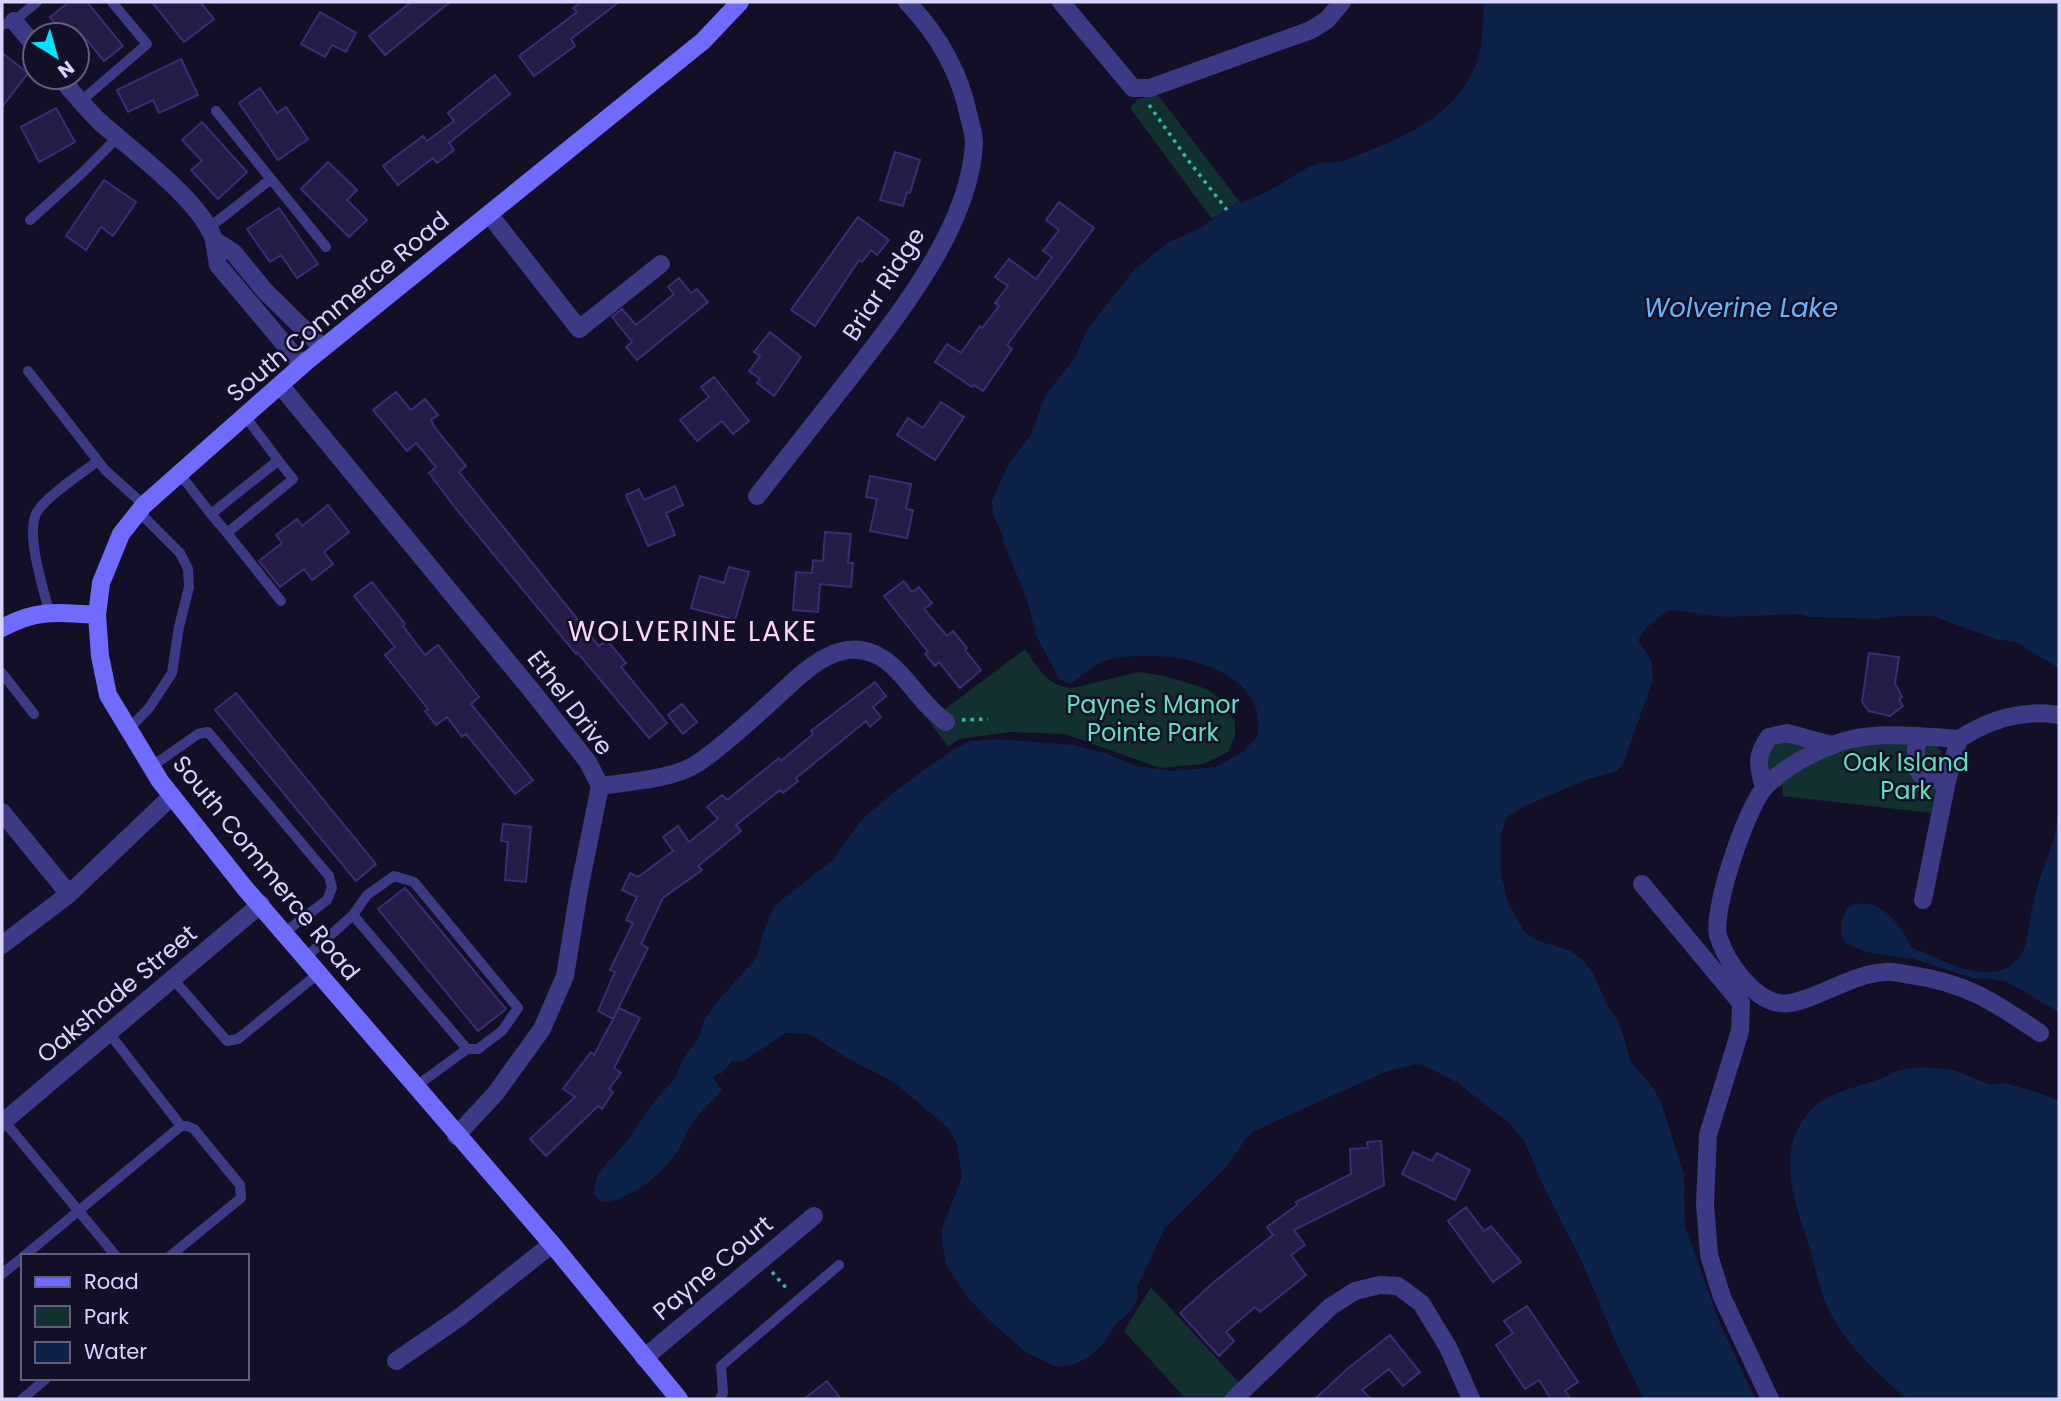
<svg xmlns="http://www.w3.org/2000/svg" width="2061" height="1401" font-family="Poppins,sans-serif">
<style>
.green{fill:#12302f}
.water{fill:#0c2248}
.building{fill:#241b47;stroke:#3b2d73;stroke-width:2}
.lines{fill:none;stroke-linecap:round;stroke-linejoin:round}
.path{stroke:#2fb8b0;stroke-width:3.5;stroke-dasharray:3.5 5;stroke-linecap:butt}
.lane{stroke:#3d3a85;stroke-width:10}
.street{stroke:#3d3a85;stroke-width:18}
.secondary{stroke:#6f6bff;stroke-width:18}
.labels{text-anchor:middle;stroke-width:5;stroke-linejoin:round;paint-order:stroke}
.street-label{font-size:24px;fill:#d9d4ff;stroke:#130f26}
.park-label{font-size:24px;fill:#5fe0c0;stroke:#130f26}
.water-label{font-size:26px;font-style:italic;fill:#62b6ff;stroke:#130f26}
.quarter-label{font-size:28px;letter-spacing:2px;fill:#ffd6f0;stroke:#130f26}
</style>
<rect width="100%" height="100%" fill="#130f26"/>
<path class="green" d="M 1158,95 L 1239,201 L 1212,219 L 1130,108 L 1138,99 Z
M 1025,649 C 1037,667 1049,688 1073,688 L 1139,672 L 1165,676 L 1207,689 L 1220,699 L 1235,722 L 1235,737 L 1228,752 L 1204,764 L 1160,768 L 1065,734 L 1012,732 L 959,739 L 948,747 L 929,721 Z
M 1781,740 L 1850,745 L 1934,743 L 1941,751 L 1943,760 L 1931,813 L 1782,796 L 1783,787 L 1777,786 L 1767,776 C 1767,757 1764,751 1781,740 Z
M 1151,1287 L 1240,1384 L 1225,1399 L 1186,1399 L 1124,1331 Z"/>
<path class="water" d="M 1484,2 L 2059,2 L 2059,668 L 2015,642 L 1995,639 L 1933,616 L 1900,616 L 1876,619 L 1811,617 L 1799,614 L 1724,617 L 1672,610 L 1666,612 L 1646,628 L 1638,640 L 1652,662 L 1653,679 L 1623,765 L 1615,772 L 1588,779 L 1523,807 L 1510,815 L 1506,819 L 1501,834 L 1501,874 L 1508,903 L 1524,931 L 1536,940 L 1571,951 L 1583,960 L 1593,973 L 1608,1007 L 1619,1022 L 1631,1062 L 1652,1086 L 1661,1102 L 1684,1175 L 1685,1227 L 1719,1321 L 1755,1399 L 1644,1399 L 1616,1343 L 1584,1266 L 1542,1183 L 1525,1142 L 1510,1124 L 1458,1083 L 1423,1065 L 1416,1064 L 1385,1072 L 1254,1131 L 1247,1137 L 1227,1166 L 1165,1228 L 1137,1287 L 1138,1298 L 1131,1311 L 1116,1324 L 1103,1344 L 1088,1358 L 1074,1364 L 1056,1367 L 1027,1353 L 993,1324 L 968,1298 L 947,1266 L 942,1244 L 942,1229 L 962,1177 L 957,1144 L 947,1127 L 895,1083 L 847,1058 L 810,1034 L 786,1033 L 742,1062 L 733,1060 L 721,1074 L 717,1073 L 713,1078 L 722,1090 C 714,1100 704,1108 696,1118 C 687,1128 684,1141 677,1152 C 661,1175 630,1201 602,1202 L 593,1194 L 598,1173 L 628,1140 L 648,1110 L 677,1075 L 682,1061 L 698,1039 L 704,1021 L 715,1004 L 753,962 L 758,954 L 762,936 L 774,906 L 833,860 L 862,819 L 903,785 L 953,750 L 969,741 L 995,739 L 1074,745 L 1105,753 L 1136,766 L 1172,771 L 1216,767 L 1244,751 L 1258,735 C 1258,727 1259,716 1256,708 C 1237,657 1153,649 1107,660 C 1093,664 1082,675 1071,684 L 1060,680 L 1037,637 L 1026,597 L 1003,541 L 1003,536 L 993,515 L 992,501 L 1009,463 L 1031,435 L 1045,396 L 1075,357 L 1087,330 L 1135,269 L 1167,243 L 1199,229 L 1239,201 L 1242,203 C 1256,196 1272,190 1285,181 C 1297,174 1305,168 1318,164 C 1327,161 1336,164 1344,161 C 1402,138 1469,114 1481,45 C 1483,31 1483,16 1484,2 Z
M 2059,815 L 2059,1012 L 2007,982 L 1992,979 L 1973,978 L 1914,959 L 1866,952 L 1845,943 C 1838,928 1841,922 1847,908 C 1876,892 1900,923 1911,947 C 1942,960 2001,994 2023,951 C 2027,942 2028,930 2030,920 C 2034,893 2044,866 2053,842 C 2056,833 2056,824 2059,815 Z
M 1922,1067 L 1953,1070 L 1991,1085 L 2004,1083 L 2033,1091 L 2059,1101 L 2059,1399 L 1907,1399 C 1878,1374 1848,1347 1830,1312 C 1819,1292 1816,1268 1809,1246 C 1795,1203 1774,1150 1810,1111 C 1827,1092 1855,1088 1877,1080 C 1884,1078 1890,1074 1896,1071 C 1904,1068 1914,1068 1922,1067 Z"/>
<path class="building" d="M 69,2 L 87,2 L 123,46 L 104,61 L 87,40 L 77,47 L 77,35 L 64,35 L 50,17 Z
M 152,2 L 200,2 L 214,19 L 184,42 Z
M 411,2 L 450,2 L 385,55 L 369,36 Z
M 581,2 L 619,2 L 571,39 L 575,46 L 534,76 L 519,56 L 577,12 L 573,8 Z
M 320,12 L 356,33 L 346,52 L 332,45 L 325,57 L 301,44 Z
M 2,53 L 28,73 L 2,107 Z
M 181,59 L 198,95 L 159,113 L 153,100 L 128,112 L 117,90 Z
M 495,75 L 510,94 L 449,143 L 454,150 L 437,163 L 433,158 L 398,185 L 383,166 L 423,136 L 427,141 L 454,121 L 448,113 Z
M 260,88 L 277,113 L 286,107 L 308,139 L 278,160 L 239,103 Z
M 56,108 L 75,142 L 39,162 L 21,127 Z
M 202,122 L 247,172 L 218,199 L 191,170 L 202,161 L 182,140 Z
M 895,152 L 920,160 L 910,193 L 907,192 L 903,206 L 880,200 Z
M 328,162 L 357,190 L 347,200 L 367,220 L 349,237 L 301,189 Z
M 104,180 L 136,202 L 113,236 L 101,227 L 86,250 L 66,236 Z
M 1059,202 L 1094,228 L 1007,345 L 1012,349 L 983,391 L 974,385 L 972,387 L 935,362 L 947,344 L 961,353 L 980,326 L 982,328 L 999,306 L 995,303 L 1008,286 L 995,277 L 1009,259 L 1036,279 L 1052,257 L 1043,251 L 1059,230 L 1046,220 Z
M 279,208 L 318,264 L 297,278 L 281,255 L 270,262 L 247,229 Z
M 858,217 L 889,240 L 877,255 L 871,250 L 862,262 L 859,260 L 815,326 L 791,310 Z
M 679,278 L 691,293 L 697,289 L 708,302 L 637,360 L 626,347 L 632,342 L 612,317 L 622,309 L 636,325 L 674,294 L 668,287 Z
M 770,332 L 801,357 L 774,396 L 757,383 L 760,379 L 749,371 L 760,356 L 754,352 Z
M 714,377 L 749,421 L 733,434 L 722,421 L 697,441 L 680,420 L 709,397 L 701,387 Z
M 396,392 L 411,410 L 425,399 L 438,415 L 431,420 L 435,428 L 466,466 L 459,472 L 599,646 L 607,640 L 626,663 L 621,667 L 667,723 L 649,738 L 577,652 L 576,654 L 457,510 L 429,473 L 436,467 L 416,443 L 407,451 L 373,410 Z
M 941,402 L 964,417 L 935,460 L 897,435 L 908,418 L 923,428 Z
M 870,476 L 911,484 L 906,509 L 913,510 L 907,538 L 870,531 L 877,499 L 866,497 Z
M 675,486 L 683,505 L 666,513 L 675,535 L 648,546 L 626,495 L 639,489 L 644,500 Z
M 328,505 L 349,532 L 324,552 L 333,564 L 312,580 L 304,569 L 280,587 L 259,561 L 282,543 L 276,535 L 297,519 L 302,526 Z
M 825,532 L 851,534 L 848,563 L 853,563 L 851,587 L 820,584 L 818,612 L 793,610 L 796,572 L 812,573 L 813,560 L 823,561 Z
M 729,567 L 749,572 L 735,620 L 691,608 L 700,576 L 724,583 Z
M 904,581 L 912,592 L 919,587 L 932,603 L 924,609 L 947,636 L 953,631 L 967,648 L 965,650 L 981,670 L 960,688 L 939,662 L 935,666 L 925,654 L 928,652 L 884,596 Z
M 372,582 L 405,624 L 403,626 L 425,655 L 438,645 L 479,697 L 471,704 L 533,780 L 515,794 L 466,734 L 462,737 L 447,717 L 436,725 L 425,711 L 428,709 L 385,655 L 395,647 L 354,596 Z
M 1869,653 L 1899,657 L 1895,683 L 1902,697 L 1899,700 L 1903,706 L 1890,716 L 1869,711 L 1862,702 Z
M 875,682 L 886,696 L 873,707 L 881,717 L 870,727 L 866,721 L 796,778 L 798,781 L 783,793 L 780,790 L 736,825 L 741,831 L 698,866 L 702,870 L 663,898 L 641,944 L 648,948 L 613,1019 L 598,1011 L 615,972 L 610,970 L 633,923 L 626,920 L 637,897 L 622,890 L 630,873 L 638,877 L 673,851 L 663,837 L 678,826 L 689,842 L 718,819 L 707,807 L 722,795 L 727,800 L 779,758 L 781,761 L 813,734 L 811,731 Z
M 236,693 L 376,864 L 356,881 L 215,710 Z
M 682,704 L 697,722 L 683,734 L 668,715 Z
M 503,824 L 531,827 L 526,882 L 505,880 L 508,842 L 501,841 Z
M 405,888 L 506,1009 L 478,1031 L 378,909 Z
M 619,1008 L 640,1018 L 614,1068 L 621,1073 L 609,1089 L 613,1092 L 602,1109 L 598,1106 L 546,1156 L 530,1139 L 575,1097 L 563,1089 L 591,1052 L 594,1055 Z
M 1381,1141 L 1384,1185 L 1294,1230 L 1305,1245 L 1291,1255 L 1306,1275 L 1260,1312 L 1255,1307 L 1226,1332 L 1234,1341 L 1219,1356 L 1180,1313 L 1214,1282 L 1273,1235 L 1267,1227 L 1297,1205 L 1296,1202 L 1351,1174 L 1350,1149 L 1368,1148 L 1367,1142 Z
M 1413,1152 L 1432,1161 L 1437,1153 L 1470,1170 L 1455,1200 L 1402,1174 Z
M 1466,1207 L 1484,1231 L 1491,1226 L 1521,1262 L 1493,1282 L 1448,1221 Z
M 1527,1306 L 1578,1382 L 1565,1391 L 1571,1399 L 1551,1399 L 1539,1380 L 1525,1389 L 1496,1345 L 1513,1333 L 1504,1321 Z
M 1390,1335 L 1420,1372 L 1403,1386 L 1389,1369 L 1362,1390 L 1371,1399 L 1315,1399 L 1346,1370 Z
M 827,1381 L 841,1399 L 804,1399 Z"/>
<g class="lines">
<path class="path" d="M 1149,105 L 1188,160 L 1227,210
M 962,720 L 988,719
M 772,1272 L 788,1290"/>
<path class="lane" d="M 2,25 L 14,21 L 37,2
M 80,102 L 147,44 L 112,2
M 216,111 L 271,179
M 30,220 L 81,174 L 118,137
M 210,227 L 271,179 L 326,247
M 28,371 L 105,470 L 144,505
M 179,473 L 211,514 L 275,463 L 278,460 L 245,416
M 211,514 L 227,533 L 293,479 L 278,460
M 227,533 L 281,601
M 49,611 C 43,587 26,536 36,514 C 42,499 83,472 98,461
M 2,673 L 34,714
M 129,729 L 149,708 L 172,673 L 179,627 L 189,587 L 188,569 L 180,553 L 139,512
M 151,767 L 198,734 L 208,732 L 329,876 L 332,888 L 327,900 L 285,932
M 353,915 L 467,1049
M 306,957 L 353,915 L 367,895 L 394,876 L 414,882 L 518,1008 L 502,1031 L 478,1049 L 467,1049 L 415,1087
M 173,979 L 227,1041 L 238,1039 L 319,973
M 109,1033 L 181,1126
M 4,1121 L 116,1256
M 24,1256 L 181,1126 L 187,1126 L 194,1129 L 240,1185 L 241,1198 L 170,1256
M 2,1274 L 23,1257
M 22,1399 L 47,1378
M 720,1399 L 723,1393 L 721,1366 L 839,1265"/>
<path class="street" d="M 1061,2 L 1133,88 L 1150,88 L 1311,30 L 1327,20 L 1342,2
M 14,21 L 35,46
M 60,77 C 72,92 85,107 99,121 C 130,149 202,201 214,240
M 489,214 L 579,329 L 661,264
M 302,365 L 218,265 L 214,240 L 233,252 L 265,291 L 323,348
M 280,385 L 532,691 L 588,762 L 600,786 L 579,890 L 565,976 L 542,1029 L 495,1094 L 456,1136
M 757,496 C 788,457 818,418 849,379 C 899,314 970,227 974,143 C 974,134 971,125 969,117 C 960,73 938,34 907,2
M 1917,736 C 1915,768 1911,780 1947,781
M 1959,739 C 1917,736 1867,729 1828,747 C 1806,756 1783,769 1766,786 C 1747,805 1712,909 1718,935 C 1724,957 1742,982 1760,995 C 1769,1001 1779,1005 1790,1003 C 1820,998 1851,974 1885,972 C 1893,971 1903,974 1911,975 C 1967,983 1994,1002 2040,1033
M 600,786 C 629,782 674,779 698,763 C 723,746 750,721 772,701 C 801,675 839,631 882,658 C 906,673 921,705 946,722
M 1764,788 C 1758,765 1755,757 1769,737 L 1787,733 L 1831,745
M 2,812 L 69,894
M 1642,884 L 1741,1003 L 1740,1031 L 1708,1135 L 1705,1204 L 1709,1255 L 1722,1297 L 1770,1399
M 1923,900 L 1947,781 L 1959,739 C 1990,719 2022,709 2059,715
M 2,945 L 69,894 L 172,796
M 2,1123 L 261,904
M 644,1358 L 814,1216
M 396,1361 L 460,1317 L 552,1244
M 1234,1399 L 1330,1307 L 1355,1291 L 1380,1285 L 1398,1286 L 1421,1303 L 1448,1347 L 1471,1399"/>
<path class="secondary" d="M 2,628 C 36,609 59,612 97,615
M 679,1399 L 552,1244 L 244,887 L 160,781 L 108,695 L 100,656 L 97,615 L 101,583 L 121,534 L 144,505 L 307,361 L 703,41 L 740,2"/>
</g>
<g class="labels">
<g class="street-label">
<text transform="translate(884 284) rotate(-57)" y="8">Briar Ridge</text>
<text transform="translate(338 307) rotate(-40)" y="8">South Commerce Road</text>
<text transform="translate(570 703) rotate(53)" y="8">Ethel Drive</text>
<text transform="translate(266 868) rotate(51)" y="8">South Commerce Road</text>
<text transform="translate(117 994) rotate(-40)" y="8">Oakshade Street</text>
<text transform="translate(713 1268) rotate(-40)" y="8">Payne Court</text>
</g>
<g class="park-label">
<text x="1153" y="713">Payne's Manor<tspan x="1153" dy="28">Pointe Park</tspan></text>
<text x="1906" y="771">Oak Island<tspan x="1906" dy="28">Park</tspan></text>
</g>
<g class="water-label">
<text x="1741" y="317">Wolverine Lake</text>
</g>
<g class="quarter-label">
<text x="693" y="641">WOLVERINE LAKE</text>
</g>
</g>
<rect width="2061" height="1401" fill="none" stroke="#d9d4ff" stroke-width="7"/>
<rect x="21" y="1254" width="228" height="126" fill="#130f26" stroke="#625e7d" stroke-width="2"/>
<rect x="35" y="1277" width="35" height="10" fill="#6f6bff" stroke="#625e7d" stroke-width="2"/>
<text x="84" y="1289" font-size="21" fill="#d9d4ff">Road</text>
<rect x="35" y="1306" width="35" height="21" fill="#12302f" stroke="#625e7d" stroke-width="2"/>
<text x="84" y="1324" font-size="21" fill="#d9d4ff">Park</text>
<rect x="35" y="1342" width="35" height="21" fill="#0c2248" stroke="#625e7d" stroke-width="2"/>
<text x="84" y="1359" font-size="21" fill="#d9d4ff">Water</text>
<g transform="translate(56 56) rotate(143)"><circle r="33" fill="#130f26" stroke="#625e7d" stroke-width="2"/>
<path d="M0-5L12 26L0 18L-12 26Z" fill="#00e5ff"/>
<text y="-10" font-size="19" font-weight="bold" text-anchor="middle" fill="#d9d4ff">N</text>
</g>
</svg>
